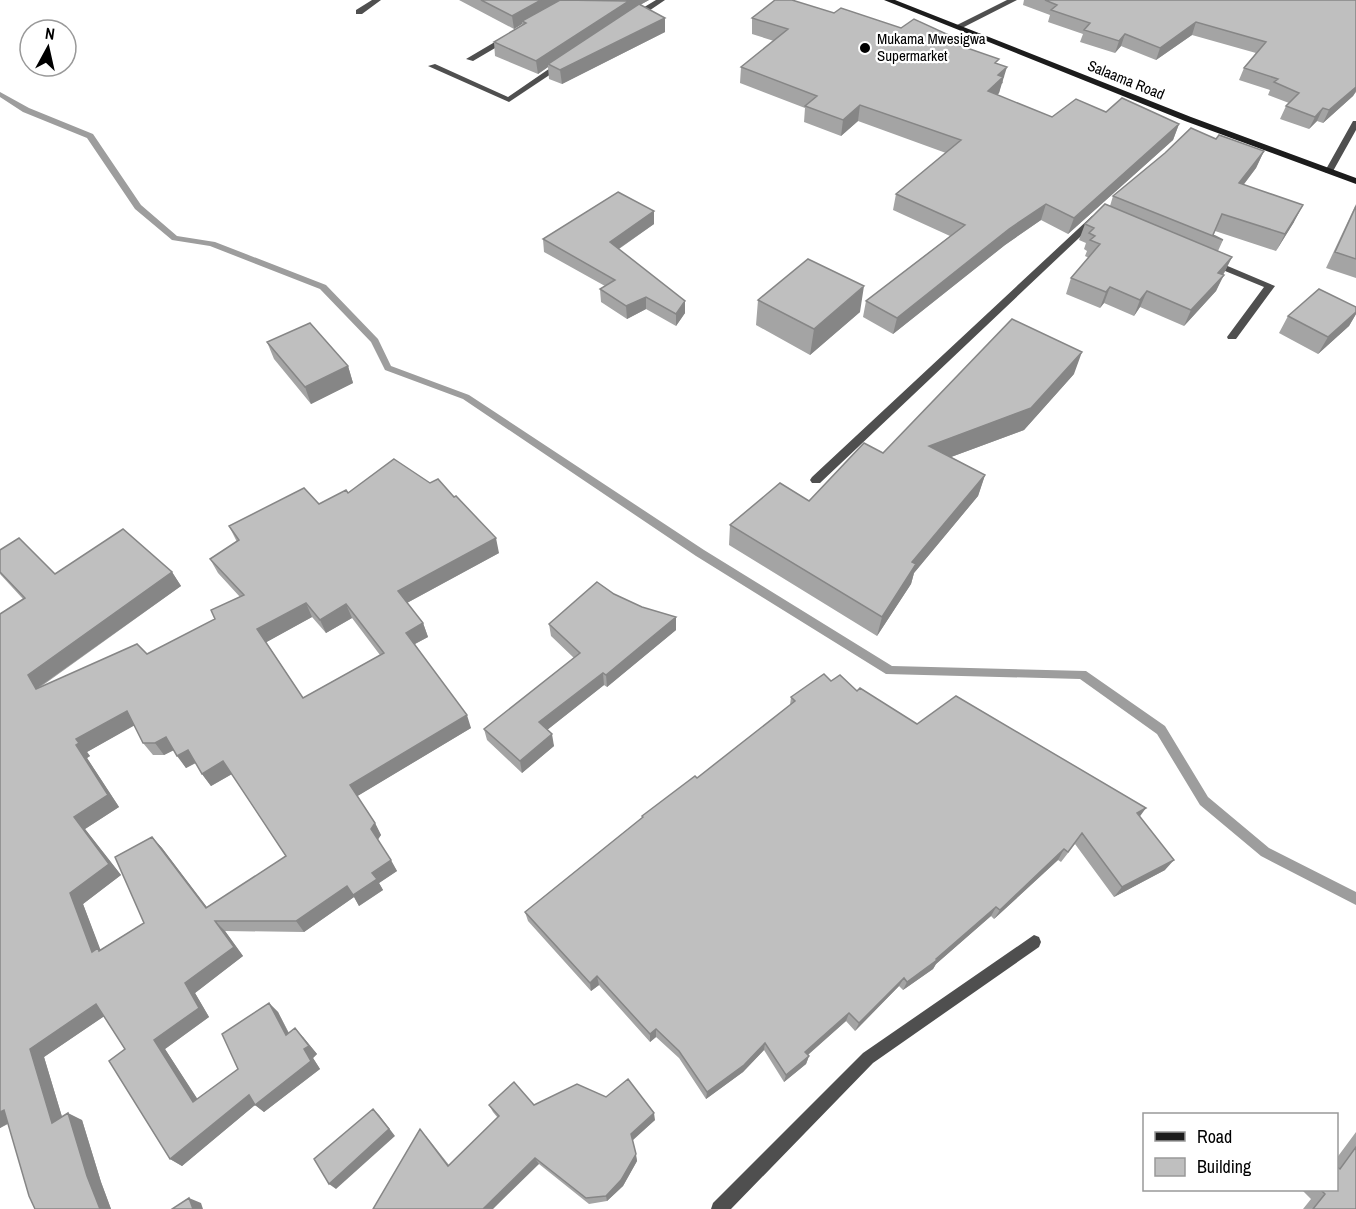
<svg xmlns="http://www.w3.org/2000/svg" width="1356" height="1209" font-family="'Archivo Narrow',sans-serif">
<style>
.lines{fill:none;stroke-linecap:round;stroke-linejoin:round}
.stream{fill:#9d9d9d;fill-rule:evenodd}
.lane{fill:#4f4f4f;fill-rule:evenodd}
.street{fill:#4f4f4f;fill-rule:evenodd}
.secondary{fill:#1c1c1c;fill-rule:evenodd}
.wall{fill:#a4a4a4;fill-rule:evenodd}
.shaded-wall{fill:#868686}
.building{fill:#bfbfbf;stroke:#868686;stroke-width:1.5;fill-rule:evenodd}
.poi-dot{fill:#000;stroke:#fff;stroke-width:2}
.labels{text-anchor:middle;stroke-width:4.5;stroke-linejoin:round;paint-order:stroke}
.far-poi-label{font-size:15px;fill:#000;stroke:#fff;text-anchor:start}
.far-street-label{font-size:15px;fill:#000;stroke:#fff}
</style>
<rect width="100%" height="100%" fill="#fff"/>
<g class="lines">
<path class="stream" d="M 0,92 L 29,108 L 93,134 L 141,205 L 177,236 L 215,242 L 326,285 L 378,339 L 391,366 L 469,395 L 704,550 L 892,666 L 1086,671 L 1165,726 L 1208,797 L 1269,848 L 1356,892 L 1356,905 L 1261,856 L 1200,805 L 1157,734 L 1080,679 L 886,674 L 696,556 L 463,399 L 385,370 L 371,342 L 320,289 L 210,246 L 172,240 L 135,209 L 87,138 L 23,112 L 0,97 Z"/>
<path class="lane" d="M 372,0 L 381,0 L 362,14 L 356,14 L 356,10 Z
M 1095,215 L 1100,218 L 1098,220 L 820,483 L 812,483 L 810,480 L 812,477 L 1092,216 Z"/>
<path class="street" d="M 656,0 L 665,0 L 637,19 L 631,19 L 631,15 Z
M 1007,0 L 1017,0 L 960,29 L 953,27 Z
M 505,36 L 512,38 L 473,61 L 466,59 Z
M 559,62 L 566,64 L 509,102 L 428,66 L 435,64 L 508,97 Z
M 1353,121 L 1356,121 L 1356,130 L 1332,173 L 1326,173 L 1325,171 Z
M 1211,259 L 1275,286 L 1236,339 L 1228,339 L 1227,337 L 1264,287 L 1208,264 L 1206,262 Z
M 1034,935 L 1039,937 L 1041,942 L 1039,947 L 873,1063 L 731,1209 L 711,1209 L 713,1203 L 863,1053 Z"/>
<path class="secondary" d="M 884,0 L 895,0 L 1191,117 L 1356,178 L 1356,184 L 1185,121 Z"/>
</g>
<path class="wall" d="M 459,0 L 649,0 L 640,5 L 665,18 L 665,32 L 562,84 L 549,79 L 548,67 L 538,74 L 495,56 L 494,42 L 523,26 L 522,24 L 514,29 Z
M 1024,0 L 1356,0 L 1356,92 L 1353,96 L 1323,123 L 1317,121 L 1309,129 L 1280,119 L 1286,106 L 1289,103 L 1268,95 L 1270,90 L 1239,80 L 1244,68 L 1256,53 L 1192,35 L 1156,60 L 1121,46 L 1115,53 L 1080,42 L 1083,34 L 1048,22 L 1050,15 L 1023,5 Z
M 834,13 L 901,28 L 950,42 L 998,64 L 1003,83 L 1001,84 L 999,93 L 997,95 L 1052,117 L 1106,112 L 1179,124 L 1173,140 L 1068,234 L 1041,220 L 1005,245 L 893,334 L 863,317 L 866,301 L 950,236 L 893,210 L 896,194 L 946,153 L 858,121 L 841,136 L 804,122 L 805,108 L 740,83 L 741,67 L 774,41 L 752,34 L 752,18 Z
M 1216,139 L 1264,151 L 1256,168 L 1244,184 L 1294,222 L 1276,251 L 1215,231 L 1213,235 L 1223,240 L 1218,251 L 1232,257 L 1223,275 L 1216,291 L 1184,326 L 1140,307 L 1134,316 L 1104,303 L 1100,308 L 1066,294 L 1071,278 L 1089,258 L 1085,256 L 1087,251 L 1084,249 L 1086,243 L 1079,240 L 1085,224 L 1110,206 L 1113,196 Z
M 1356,204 L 1356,278 L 1326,268 Z
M 654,211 L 654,224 L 619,249 L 685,313 L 676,326 L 646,309 L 627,319 L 601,302 L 600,289 L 605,286 L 544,252 L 543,239 Z
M 758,300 L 860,312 L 810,355 L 756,325 Z
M 1356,307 L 1356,314 L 1349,326 L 1318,354 L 1279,333 L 1288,316 Z
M 267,342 L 348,366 L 353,383 L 311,404 L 274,359 Z
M 1074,374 L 1024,430 L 951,457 L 985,475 L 978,496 L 914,573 L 911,584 L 877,636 L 729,545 L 730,525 L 809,501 L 883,453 Z
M 348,493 L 499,553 L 407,603 L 423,623 L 428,637 L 415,644 L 471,728 L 357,796 L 375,823 L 381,835 L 377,840 L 397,871 L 379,883 L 383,890 L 359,906 L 354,897 L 304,932 L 225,931 L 243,956 L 195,993 L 209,1017 L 165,1049 L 197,1099 L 238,1069 L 269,1003 L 278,1012 L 289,1033 L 303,1037 L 317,1054 L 313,1058 L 320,1069 L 264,1112 L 255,1105 L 182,1166 L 170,1159 L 125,1049 L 104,1016 L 44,1057 L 62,1117 L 82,1120 L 101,1182 L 111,1209 L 35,1209 L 8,1124 L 0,1128 L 0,614 L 23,599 L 0,574 L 0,550 L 55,574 L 172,572 L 181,586 L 39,688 L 147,654 L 215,619 L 240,597 L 218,573 L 210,559 L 237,542 L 229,526 L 319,504 ZM 312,617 L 326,633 L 352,618 L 380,655 L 303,698 L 266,642 ZM 134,725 L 143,743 L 153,755 L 164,755 L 174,750 L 186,768 L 196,763 L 202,774 L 211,786 L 232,774 L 286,856 L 207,908 L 162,848 L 152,837 L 144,923 L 100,950 L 83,904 L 121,875 L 85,829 L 119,807 L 87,758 L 90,756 L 87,752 Z
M 614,594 L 676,630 L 607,687 L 604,685 L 547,730 L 554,746 L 522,773 L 487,740 L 484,729 L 574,658 L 551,636 L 549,624 Z
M 831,681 L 857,691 L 917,724 L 1139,816 L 1165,870 L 1114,897 L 1075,844 L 1061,862 L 1058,860 L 994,919 L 991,916 L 936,964 L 933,969 L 903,990 L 899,986 L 855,1031 L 846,1021 L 808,1055 L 809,1056 L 806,1064 L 784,1082 L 764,1050 L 743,1072 L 706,1099 L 679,1058 L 656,1037 L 650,1042 L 599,985 L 591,991 L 528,921 L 525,912 L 642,818 L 642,816 L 697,778 L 790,705 L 791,697 Z
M 489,1105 L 534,1105 L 655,1120 L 632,1140 L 637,1161 L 623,1186 L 607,1201 L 589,1204 L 539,1164 L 373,1209 L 426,1136 L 449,1165 L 498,1118 L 493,1112 Z
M 1356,1132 L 1356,1209 L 1303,1209 L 1311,1199 L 1302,1190 L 1336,1190 L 1336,1159 Z"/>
<path class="shaded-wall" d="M 541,0 L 565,0 L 522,21 L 522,24 L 514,29 L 512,16 Z
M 627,0 L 649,0 L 629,11 L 548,64 L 548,67 L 538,74 L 536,61 Z
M 665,18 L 665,32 L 562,84 L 560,70 Z
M 1196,22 L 1192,35 L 1156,60 L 1160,48 Z
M 1125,34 L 1121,46 L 1115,53 L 1119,41 Z
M 951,36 L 948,51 L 944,40 Z
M 1007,67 L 999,93 L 985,107 L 988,91 L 998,75 Z
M 1356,87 L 1356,91 L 1353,96 L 1323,123 L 1329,110 Z
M 860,105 L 858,121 L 841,136 L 843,120 Z
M 1323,108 L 1317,121 L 1309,129 L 1315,117 Z
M 1179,124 L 1173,140 L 1068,234 L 1074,218 Z
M 1264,151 L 1256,168 L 1232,200 L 1239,183 Z
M 1046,204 L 1041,220 L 1005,245 L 893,334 L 897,318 L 1009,229 Z
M 1303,205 L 1294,222 L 1276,251 L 1285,234 Z
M 654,211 L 654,224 L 611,254 L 610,242 Z
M 1232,257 L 1224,273 L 1211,289 L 1218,273 Z
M 1224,275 L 1216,291 L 1184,326 L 1191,310 Z
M 864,286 L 860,312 L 810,355 L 814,329 Z
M 1110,287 L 1104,303 L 1100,308 L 1106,292 Z
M 1147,291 L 1140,307 L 1134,316 L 1140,300 Z
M 646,297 L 646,309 L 627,319 L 626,306 Z
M 685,301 L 685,313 L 676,326 L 676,314 Z
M 1356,312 L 1356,314 L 1349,326 L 1318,354 L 1328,337 Z
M 1082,352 L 1074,374 L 1024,430 L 924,467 L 929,446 Z
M 348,366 L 353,383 L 311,404 L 305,387 Z
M 985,475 L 978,496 L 914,573 L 911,584 L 877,636 L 882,617 L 912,562 Z
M 496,538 L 499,553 L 403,605 L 398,591 Z
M 172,572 L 181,586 L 36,689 L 28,675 Z
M 306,603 L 312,617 L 265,643 L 257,629 Z
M 346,604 L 352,618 L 326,633 L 320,620 Z
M 676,617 L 676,630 L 607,687 L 606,675 Z
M 423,623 L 428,637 L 411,646 L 406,633 Z
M 603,673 L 604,685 L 542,734 L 539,722 Z
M 127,711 L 137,724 L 87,752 L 90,756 L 87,758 L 119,807 L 85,829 L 121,875 L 83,904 L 101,951 L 92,952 L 70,893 L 76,739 Z
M 467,715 L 471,728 L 356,797 L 350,785 Z
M 552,734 L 554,746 L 522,773 L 520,761 Z
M 166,737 L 176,749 L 164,755 L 155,743 Z
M 188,750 L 197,762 L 186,768 L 177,756 Z
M 223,761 L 232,774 L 211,786 L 202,774 Z
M 1146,808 L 1138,819 L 1137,813 Z
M 375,823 L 381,835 L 377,841 L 371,829 Z
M 152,837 L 162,848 L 216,919 L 206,908 Z
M 1064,849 L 1058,860 L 994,919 L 1000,910 Z
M 391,860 L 397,871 L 379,883 L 383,890 L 359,906 L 353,895 L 372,873 Z
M 1174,860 L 1165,870 L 1114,897 L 1122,887 Z
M 347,886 L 354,897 L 304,932 L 296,921 Z
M 996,907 L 991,916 L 936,964 L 933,969 L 903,990 L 907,982 L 936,959 Z
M 215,921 L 225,931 L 243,956 L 195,993 L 209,1017 L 165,1049 L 204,1109 L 193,1102 L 154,1040 L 185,983 Z
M 597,976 L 599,985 L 591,991 L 590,983 Z
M 904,978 L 899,986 L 855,1031 L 859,1023 Z
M 269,1003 L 278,1012 L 294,1044 L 286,1035 Z
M 96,1004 L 109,1013 L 44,1057 L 66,1130 L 52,1123 L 30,1049 Z
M 849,1013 L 846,1021 L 803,1059 L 805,1052 Z
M 295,1028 L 303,1037 L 317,1054 L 313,1058 L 320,1069 L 264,1112 L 255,1105 L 182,1166 L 170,1159 L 304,1049 Z
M 656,1029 L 656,1037 L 650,1042 L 650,1034 Z
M 765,1043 L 764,1050 L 743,1072 L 706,1099 L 707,1092 Z
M 809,1056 L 806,1064 L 784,1082 L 786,1075 Z
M 373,1109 L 379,1115 L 395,1136 L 336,1189 L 329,1184 Z
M 4,1110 L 19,1117 L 0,1128 L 0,1112 Z
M 68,1113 L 82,1120 L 101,1182 L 111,1209 L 100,1209 L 87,1176 Z
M 654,1113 L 655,1120 L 632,1141 L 631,1134 Z
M 636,1154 L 637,1161 L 623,1186 L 607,1201 L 606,1196 Z
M 535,1158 L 539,1164 L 493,1209 L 483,1209 Z
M 189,1198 L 201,1203 L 203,1209 L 193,1209 Z"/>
<path class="building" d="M 481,0 L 541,0 L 512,16 Z
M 560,0 L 629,1 L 536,61 L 494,42 L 526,23 L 522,21 Z
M 775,0 L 792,0 L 834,13 L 841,8 L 901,28 L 914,19 L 951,36 L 944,40 L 999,59 L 995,63 L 1007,67 L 998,75 L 1003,77 L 988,91 L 1052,117 L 1076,99 L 1106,112 L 1122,98 L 1179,124 L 1074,218 L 1046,204 L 1009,229 L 897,318 L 866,301 L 965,225 L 896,194 L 961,140 L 860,105 L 843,120 L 805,106 L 817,96 L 741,67 L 788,29 L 752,18 Z
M 1045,0 L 1356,0 L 1356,87 L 1329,110 L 1323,108 L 1315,117 L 1286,106 L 1299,93 L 1274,82 L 1278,79 L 1244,68 L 1266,42 L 1196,22 L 1160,48 L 1125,34 L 1119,41 L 1084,30 L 1090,23 L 1051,10 L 1057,5 Z
M 639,4 L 665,18 L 560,70 L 548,64 Z
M 1191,128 L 1216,139 L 1219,135 L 1264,151 L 1239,183 L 1303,205 L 1285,234 L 1222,214 L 1213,235 L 1223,240 L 1113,196 L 1165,153 Z
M 618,192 L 654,211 L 610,242 L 685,301 L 676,314 L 646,297 L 626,306 L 600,289 L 615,280 L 543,239 Z
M 1105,204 L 1232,257 L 1218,273 L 1224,275 L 1191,310 L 1147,291 L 1140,300 L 1110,287 L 1106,292 L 1071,278 L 1100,244 L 1090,240 L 1095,236 L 1089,233 L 1094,228 L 1085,224 Z
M 1356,206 L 1356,259 L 1335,252 Z
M 808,259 L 864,286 L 814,329 L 758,300 Z
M 1319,289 L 1356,307 L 1356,312 L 1328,337 L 1288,316 Z
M 1012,319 L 1082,352 L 1031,408 L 929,446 L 985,475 L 912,562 L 916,564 L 882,617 L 730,525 L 780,483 L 809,501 L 864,443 L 883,453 Z
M 310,323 L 348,366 L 305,387 L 267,342 Z
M 394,459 L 430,483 L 438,479 L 454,497 L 456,496 L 496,538 L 398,591 L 423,623 L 406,633 L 467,715 L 350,785 L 375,823 L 371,829 L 391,860 L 372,873 L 377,879 L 353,895 L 347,886 L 296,921 L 215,921 L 234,947 L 185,983 L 199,1008 L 154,1040 L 193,1102 L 238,1069 L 222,1034 L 269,1003 L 286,1035 L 295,1028 L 309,1046 L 304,1049 L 311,1061 L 255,1105 L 249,1095 L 170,1159 L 109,1061 L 125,1049 L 96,1004 L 30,1049 L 52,1123 L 68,1113 L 87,1176 L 100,1209 L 35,1209 L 29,1196 L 4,1110 L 0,1112 L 0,614 L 25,598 L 0,572 L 0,550 L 19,538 L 55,574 L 123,529 L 172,572 L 28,675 L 36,689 L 137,644 L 147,654 L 215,619 L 211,610 L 244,595 L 210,559 L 239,540 L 229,526 L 304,488 L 319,504 L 346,490 L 348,493 ZM 306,603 L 320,620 L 346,604 L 384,653 L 303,698 L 257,629 ZM 127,711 L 143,743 L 155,743 L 166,737 L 177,756 L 188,750 L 202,774 L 223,761 L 286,856 L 206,908 L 152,837 L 115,857 L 144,923 L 99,951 L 98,948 L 92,952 L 70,893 L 109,864 L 74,817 L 108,795 L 76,745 L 79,743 L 76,739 Z
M 597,582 L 614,594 L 642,607 L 676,617 L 606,675 L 603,673 L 539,722 L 552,734 L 520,761 L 484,729 L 580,653 L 549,624 Z
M 824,674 L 831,681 L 840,675 L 857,691 L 860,688 L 917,724 L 956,696 L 1146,808 L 1137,813 L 1174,860 L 1122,887 L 1082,833 L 1068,852 L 1064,849 L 1000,910 L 996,907 L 936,959 L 937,960 L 907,982 L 904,978 L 859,1023 L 849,1013 L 805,1052 L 809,1056 L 786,1075 L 765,1043 L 744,1065 L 707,1092 L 679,1051 L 656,1029 L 650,1034 L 597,976 L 590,983 L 525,912 L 643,817 L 642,816 L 695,776 L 697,778 L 795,701 L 791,697 Z
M 628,1079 L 654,1113 L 631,1134 L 636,1154 L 621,1180 L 606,1196 L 586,1198 L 535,1158 L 483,1209 L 373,1209 L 420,1129 L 448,1166 L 499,1116 L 489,1105 L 514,1082 L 534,1105 L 577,1084 L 606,1097 Z
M 373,1109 L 389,1129 L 329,1184 L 314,1159 Z
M 1356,1147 L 1356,1209 L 1313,1209 L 1325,1194 L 1321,1190 L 1336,1190 L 1336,1166 L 1340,1169 Z
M 189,1198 L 193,1209 L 172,1209 Z"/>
<circle class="poi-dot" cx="865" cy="48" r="6"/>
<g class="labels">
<g class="far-poi-label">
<text x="877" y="44">Mukama Mwesigwa<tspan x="877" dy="17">Supermarket</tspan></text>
</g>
<g class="far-street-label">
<text transform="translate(1126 80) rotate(22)" y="5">Salaama Road</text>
</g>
</g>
<rect x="1143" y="1113" width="195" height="78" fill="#ffffff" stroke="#999999" stroke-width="1.5"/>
<rect x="1155" y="1132" width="30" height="9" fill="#1c1c1c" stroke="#999999" stroke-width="1.5"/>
<text x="1197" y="1143" font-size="18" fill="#000000">Road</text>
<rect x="1155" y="1158" width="30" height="18" fill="#bfbfbf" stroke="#999999" stroke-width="1.5"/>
<text x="1197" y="1173" font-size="18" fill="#000000">Building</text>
<g transform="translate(48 48) rotate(8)"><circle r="28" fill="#ffffff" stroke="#999999" stroke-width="1.5"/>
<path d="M0-4.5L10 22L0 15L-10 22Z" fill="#000000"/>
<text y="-9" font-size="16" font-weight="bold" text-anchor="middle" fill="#000000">N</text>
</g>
</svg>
